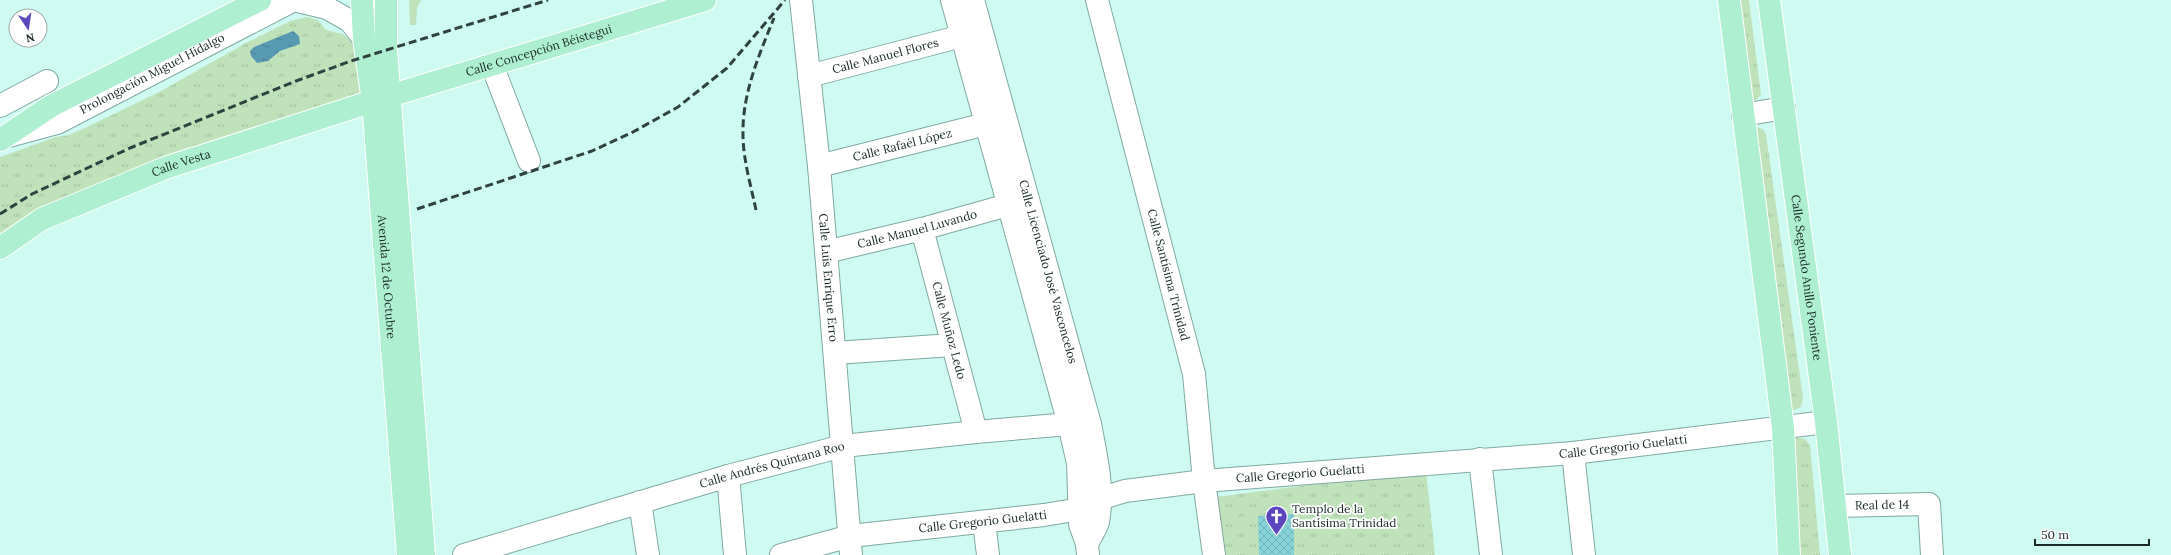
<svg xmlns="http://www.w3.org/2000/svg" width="2171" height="555" font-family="Lora,serif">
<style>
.grass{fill:#c0e2bb}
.park{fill:url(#park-tufts)}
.water{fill:url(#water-ripples)}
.building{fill:url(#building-cross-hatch)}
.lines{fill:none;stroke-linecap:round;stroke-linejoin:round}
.minor-casing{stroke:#7fa8a1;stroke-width:24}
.major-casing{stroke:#fff;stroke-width:24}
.minor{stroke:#fff;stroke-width:22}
.major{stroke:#aeefd1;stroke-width:22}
.rail{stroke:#2e423f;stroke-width:3;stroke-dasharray:8 4;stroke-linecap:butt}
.labels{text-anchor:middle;stroke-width:3.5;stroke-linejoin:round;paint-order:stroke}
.street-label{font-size:12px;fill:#192a27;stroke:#fff}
.poi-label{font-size:12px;fill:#192a27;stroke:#fff;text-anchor:start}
</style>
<defs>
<pattern id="park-tufts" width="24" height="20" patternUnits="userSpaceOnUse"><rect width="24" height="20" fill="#c0e2bb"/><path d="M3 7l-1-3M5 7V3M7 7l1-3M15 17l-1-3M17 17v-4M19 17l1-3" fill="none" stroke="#a4c2a1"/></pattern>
<pattern id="water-ripples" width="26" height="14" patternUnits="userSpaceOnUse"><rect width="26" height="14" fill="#599ab3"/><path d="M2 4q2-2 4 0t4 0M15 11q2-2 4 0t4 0" fill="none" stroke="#497e92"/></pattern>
<pattern id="building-cross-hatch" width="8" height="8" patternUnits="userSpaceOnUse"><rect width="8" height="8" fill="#86d3da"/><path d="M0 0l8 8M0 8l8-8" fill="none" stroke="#73b5bb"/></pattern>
</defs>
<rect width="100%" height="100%" fill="#cffaf2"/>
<path class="grass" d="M 409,0 L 421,0 L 417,8 L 416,25 L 410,25 Z"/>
<path class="park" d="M 1731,0 L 1749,0 L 1761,95 L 1756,100 L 1749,101 Z
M 307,17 L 318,20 L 326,30 L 343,34 L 356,45 L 362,93 L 120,176 L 0,238 L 0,157 L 56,137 L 69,135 L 89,126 L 161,91 L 244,44 L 290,21 Z
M 1756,127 L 1763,129 L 1766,134 L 1803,398 L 1801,407 L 1793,411 L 1787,407 L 1750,130 Z
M 1794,437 L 1805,439 L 1810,445 L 1820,555 L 1797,555 Z
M 1426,470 L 1435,555 L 1224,555 L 1216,497 Z"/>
<path class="water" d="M 293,31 L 299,36 L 300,44 L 280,51 L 268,61 L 257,63 L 251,56 L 250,51 L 254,47 Z"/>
<path class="building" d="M 1294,514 L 1294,555 L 1259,555 L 1258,516 Z"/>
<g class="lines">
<defs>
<g id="minor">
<path d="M 294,0 L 327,8 L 350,21 L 364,39"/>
<path id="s1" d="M 801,0 L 819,166 L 851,555"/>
<path d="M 952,0 L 1069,424 L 1078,463 L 1080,524 L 1087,544 L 1088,555"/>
<path id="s2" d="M 973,0 L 1090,424 C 1096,455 1104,490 1098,522 C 1096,529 1090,537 1087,544"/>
<path id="s3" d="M 1097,0 L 1194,374 L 1204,481 L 1214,555"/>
<path d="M 492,65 L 529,161"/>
<path id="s4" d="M 809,76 L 962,36"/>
<path d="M 0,106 L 47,81"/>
<path d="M 1743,115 L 1784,108"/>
<path id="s5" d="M 9,136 L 57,123 L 294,0"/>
<path id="s6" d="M 819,166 L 986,124"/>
<path id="s7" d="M 922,229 L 976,432"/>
<path id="s8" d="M 826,252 L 922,229 L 1008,205"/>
<path d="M 835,353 L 952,345"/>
<path d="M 1573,453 L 1584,555"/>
<path d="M 1480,459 L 1491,555"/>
<path d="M 728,476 L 735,555"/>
<path d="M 640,502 L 648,555"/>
<path id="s9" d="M 1835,506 L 1929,504 L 1932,555"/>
<path d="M 984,522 L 988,555"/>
<path id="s10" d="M 464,555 L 728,476 L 843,446 L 976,432 L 1069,424 L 1090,424"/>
<path id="s11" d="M 781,555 L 850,536 L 1044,515 L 1080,509 L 1099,499 L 1125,491 L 1204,481 L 1573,453 L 1826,422"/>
</g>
<g id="major">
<path id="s12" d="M 362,0 L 364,39 L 373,101 L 408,555"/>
<path d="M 386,0 L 386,50 L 424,555"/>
<path d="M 1729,0 L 1783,428 L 1789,555"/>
<path id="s13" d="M 1769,0 L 1826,422 L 1840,555"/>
<path d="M 0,140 L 51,106 L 260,0"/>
<path id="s14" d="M 0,248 L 42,219 L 165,168 L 373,101 L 705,0"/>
</g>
</defs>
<use href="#minor" class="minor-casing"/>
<use href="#major" class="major-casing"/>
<use href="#minor" class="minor"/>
<use href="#major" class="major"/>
<path class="rail" d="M 417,209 L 592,151 L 633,132 L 678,107 L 727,68 L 785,0
M 756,210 C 751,186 743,159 743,135 C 742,94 759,55 774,18
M 0,214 L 32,194 L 130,148 L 296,81 L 351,61 L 548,0"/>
</g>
<defs>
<symbol id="church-pin" viewBox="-11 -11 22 30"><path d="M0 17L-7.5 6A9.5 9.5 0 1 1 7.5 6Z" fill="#5c46bf" stroke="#fff"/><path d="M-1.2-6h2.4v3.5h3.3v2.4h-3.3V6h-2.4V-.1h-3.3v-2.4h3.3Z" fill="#fff"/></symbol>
</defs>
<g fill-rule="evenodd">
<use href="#church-pin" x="1264" y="504" width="25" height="34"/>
</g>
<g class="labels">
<g class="street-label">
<text dy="4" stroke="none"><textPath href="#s14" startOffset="576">Calle Concepción Béistegui</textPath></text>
<text dy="4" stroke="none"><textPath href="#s4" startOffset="79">Calle Manuel Flores</textPath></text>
<text dy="4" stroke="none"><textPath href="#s5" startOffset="157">Prolongación Miguel Hidalgo</textPath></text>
<text dy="4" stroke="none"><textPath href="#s6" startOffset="86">Calle Rafaél López</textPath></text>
<text dy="4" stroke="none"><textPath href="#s14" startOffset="201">Calle Vesta</textPath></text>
<text dy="4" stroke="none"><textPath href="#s8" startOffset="94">Calle Manuel Luvando</textPath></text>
<text dy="4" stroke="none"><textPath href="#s2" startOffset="282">Calle Licenciado José Vasconcelos</textPath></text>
<text dy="4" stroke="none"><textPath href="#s3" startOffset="284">Calle Santísima Trinidad</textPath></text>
<text dy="4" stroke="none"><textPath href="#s12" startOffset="278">Avenida 12 de Octubre</textPath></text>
<text dy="4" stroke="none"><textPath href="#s1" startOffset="279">Calle Luis Enrique Erro</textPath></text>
<text dy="4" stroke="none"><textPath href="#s13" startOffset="280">Calle Segundo Anillo Poniente</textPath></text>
<text dy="4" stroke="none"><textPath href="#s7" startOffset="105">Calle Muñoz Ledo</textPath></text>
<text dy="4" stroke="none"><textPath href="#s11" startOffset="852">Calle Gregorio Guelatti</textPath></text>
<text dy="4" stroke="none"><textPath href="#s10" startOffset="321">Calle Andrés Quintana Roo</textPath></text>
<text dy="4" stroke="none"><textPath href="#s11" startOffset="528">Calle Gregorio Guelatti</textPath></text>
<text dy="4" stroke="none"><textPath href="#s9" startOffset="47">Real de 14</textPath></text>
<text dy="4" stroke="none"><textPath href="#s11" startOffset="205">Calle Gregorio Guelatti</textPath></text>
</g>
<g class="poi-label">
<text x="1292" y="513">Templo de la<tspan x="1292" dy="14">Santísima Trinidad</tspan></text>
</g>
</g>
<g transform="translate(28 28) rotate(167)"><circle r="19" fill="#ffffff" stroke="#a3aaa9"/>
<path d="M0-3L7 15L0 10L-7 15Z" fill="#5c46bf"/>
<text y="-6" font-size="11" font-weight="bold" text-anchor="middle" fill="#192a27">N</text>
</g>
<path d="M2035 539v6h114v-6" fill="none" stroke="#192a27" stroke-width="2"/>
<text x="2041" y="539" font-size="12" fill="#192a27" stroke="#ffffff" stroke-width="3" paint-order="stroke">50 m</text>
</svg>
